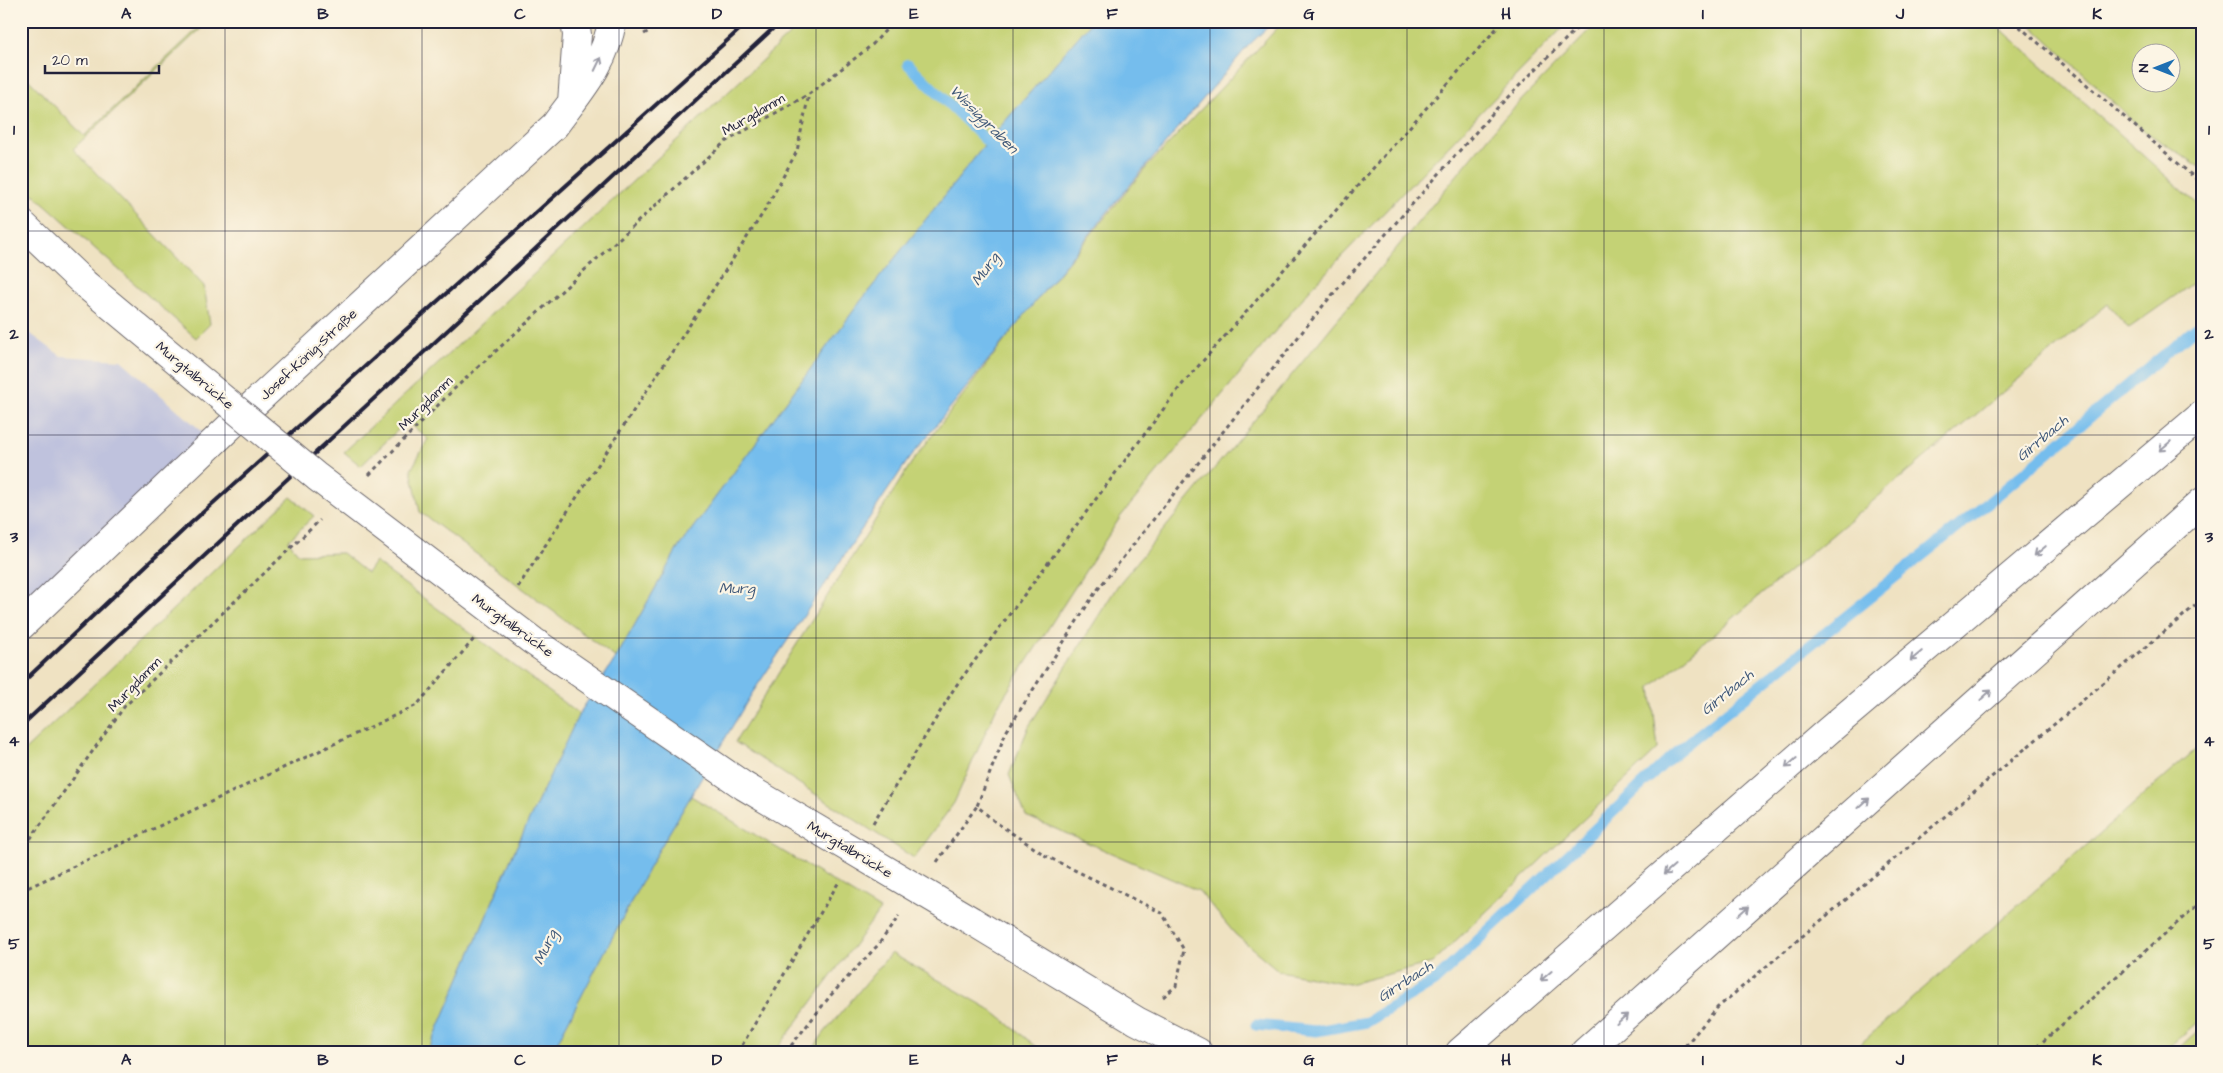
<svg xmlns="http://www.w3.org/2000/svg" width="2223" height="1073" font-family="'Architects Daughter',sans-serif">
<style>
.industrial{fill:#bfc2dd}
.green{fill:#c4d274;stroke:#737a58;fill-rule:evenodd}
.water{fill:#75bded;stroke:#4c7094}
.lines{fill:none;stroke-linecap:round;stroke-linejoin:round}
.stream{stroke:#75bded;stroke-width:11}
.street-casing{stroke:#6a656a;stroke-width:30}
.secondary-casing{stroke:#6a656a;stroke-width:30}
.primary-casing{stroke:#6a656a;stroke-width:30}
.path{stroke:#6a656a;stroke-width:3;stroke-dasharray:4 4;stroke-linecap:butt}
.street{stroke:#fff;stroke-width:28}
.secondary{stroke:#fff;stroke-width:28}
.primary{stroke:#fff;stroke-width:28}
.rail{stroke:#22223b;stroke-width:4}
.secondary-bridge-casing{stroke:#6a656a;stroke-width:30;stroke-linecap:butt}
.secondary-bridge{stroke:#fff;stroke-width:28}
.oneway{stroke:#9c9ca7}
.grid{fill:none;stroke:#22223b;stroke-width:1;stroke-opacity:0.55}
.labels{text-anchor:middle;stroke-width:4.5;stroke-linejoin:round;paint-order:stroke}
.street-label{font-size:14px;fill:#22223b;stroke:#fcf5e5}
.water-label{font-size:15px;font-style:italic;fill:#3f5879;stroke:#fcf5e5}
.neatline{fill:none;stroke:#22223b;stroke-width:2}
.grid-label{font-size:16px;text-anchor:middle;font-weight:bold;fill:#22223b}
</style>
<rect width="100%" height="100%" fill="#fcf5e5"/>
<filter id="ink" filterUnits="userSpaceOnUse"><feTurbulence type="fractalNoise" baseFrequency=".02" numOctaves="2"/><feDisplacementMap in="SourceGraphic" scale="10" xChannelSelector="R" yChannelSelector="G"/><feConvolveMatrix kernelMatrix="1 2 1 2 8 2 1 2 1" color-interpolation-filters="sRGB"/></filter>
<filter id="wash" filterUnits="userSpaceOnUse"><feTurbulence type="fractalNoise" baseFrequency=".0096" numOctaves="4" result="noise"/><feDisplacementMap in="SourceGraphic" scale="20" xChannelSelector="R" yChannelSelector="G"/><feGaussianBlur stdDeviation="1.12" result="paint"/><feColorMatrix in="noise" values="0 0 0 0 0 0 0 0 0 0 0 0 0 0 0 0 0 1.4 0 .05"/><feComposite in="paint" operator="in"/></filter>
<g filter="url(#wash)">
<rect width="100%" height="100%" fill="#efe2c2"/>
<path class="industrial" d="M 21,327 L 61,356 L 121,360 L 206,435 L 21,612 Z"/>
<path class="green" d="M 206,21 L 209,21 L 73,149 L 204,286 L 210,324 L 196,338 L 21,183 L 21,72 L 84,136 Z
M 804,21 L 1092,21 L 988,141 L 860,302 L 678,548 L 616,658 L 420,512 L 411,470 L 428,439 L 407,421 L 361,466 L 344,452 Z
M 1284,21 L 1569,21 L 1312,287 L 1121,516 L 996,709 L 954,803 L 914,858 L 735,742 L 912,462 L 1025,314 L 1146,168 Z
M 1599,21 L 1992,21 L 2202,208 L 2202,277 L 2129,328 L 2108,304 L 1651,687 L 1658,749 L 1432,963 L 1349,984 L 1279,971 L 1235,934 L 1199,891 L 1026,816 L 1009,775 L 1029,726 L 1118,585 L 1505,117 Z
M 2027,21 L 2202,21 L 2202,168 L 2143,130 ZM 2140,52 L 2170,52 L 2170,82 L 2140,82 Z
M 291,497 L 314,516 L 288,541 L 299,554 L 342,553 L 367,573 L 375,562 L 579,714 L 514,852 L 428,1052 L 21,1052 L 21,754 Z
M 2202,744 L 2202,1018 L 2163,1052 L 1851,1052 Z
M 691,796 L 880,910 L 775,1052 L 552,1052 L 654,858 Z
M 891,953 L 991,1010 L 1043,1052 L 811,1052 L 824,1033 Z
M 2202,1027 L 2202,1052 L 2174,1052 Z"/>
<path class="water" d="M 1092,21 L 1274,21 L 1248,46 L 1114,204 L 908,460 L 751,695 L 654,858 L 552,1052 L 428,1052 L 514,852 L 579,714 L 616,658 L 678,548 L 860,302 L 988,141 Z"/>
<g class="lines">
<path class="stream" d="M 908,64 L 998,152
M 1256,1025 L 1316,1031 L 1367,1022 L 1434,982 L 1673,755 L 1994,498 L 2202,323"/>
</g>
</g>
<g filter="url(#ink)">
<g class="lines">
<defs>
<path id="street" d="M 572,102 L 577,35 L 575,21
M 21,626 L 243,414 L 555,125 C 579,92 606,63 612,21"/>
<path id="secondary" d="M 21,223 L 85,284
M 972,921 L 1137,1021 L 1198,1052"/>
<path id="primary" d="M 1460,1052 L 1828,731 L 2202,415
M 1585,1052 L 2202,502"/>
</defs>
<use href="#street" class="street-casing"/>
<use href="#secondary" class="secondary-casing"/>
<use href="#primary" class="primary-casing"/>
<path class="path" d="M 2013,21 L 2202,184
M 644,34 L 667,21
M 369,475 L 452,391 L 725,142 L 809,94 L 872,45 L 894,21
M 518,587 L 765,210 L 797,151 L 809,94
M 873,823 L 955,687 L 1180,387 L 1503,21
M 21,852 L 124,707 L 320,520
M 937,862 L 977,806
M 21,891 L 417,705 L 474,639
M 1163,997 L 1176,986 L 1184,950 L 1162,913 L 1046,856 L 994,821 L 977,806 L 1006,732 L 1095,593 L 1326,302 L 1498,107 L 1584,21
M 738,1052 L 840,880
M 786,1052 L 831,995 L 878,945 L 899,916
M 1680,1052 L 1717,1008 L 2202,600
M 2031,1052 L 2202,901"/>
<use href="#street" class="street"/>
<use href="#secondary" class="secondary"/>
<use href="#primary" class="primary"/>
<path class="rail" d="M 21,684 L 191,523 L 749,21
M 21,726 L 781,21"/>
<defs>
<path id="secondary-bridge" d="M 85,284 L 317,477 L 533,641 L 744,786 L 972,921"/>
</defs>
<use href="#secondary-bridge" class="secondary-bridge-casing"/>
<use href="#secondary-bridge" class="secondary-bridge"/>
</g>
<defs><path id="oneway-shaft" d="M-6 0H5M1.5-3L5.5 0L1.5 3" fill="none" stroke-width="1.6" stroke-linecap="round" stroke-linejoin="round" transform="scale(1.25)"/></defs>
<g class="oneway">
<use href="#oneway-shaft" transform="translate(598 64) rotate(-64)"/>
<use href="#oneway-shaft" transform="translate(2165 446) rotate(140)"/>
<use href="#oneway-shaft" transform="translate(2040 551) rotate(140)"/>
<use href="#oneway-shaft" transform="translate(1916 656) rotate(140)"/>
<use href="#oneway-shaft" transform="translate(1986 695) rotate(-42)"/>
<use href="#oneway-shaft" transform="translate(1791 763) rotate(139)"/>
<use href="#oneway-shaft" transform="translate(1864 803) rotate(-42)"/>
<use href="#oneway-shaft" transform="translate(1669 870) rotate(139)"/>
<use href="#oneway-shaft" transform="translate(1743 911) rotate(-42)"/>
<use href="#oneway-shaft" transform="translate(1546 976) rotate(139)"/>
<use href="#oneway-shaft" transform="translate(1622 1019) rotate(-42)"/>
</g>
</g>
<path class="grid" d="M 225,21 L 225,1052M 422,21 L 422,1052M 619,21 L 619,1052M 816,21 L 816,1052M 1013,21 L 1013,1052M 1210,21 L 1210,1052M 1407,21 L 1407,1052M 1604,21 L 1604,1052M 1801,21 L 1801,1052M 1998,21 L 1998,1052M 21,231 L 2202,231M 21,435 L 2202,435M 21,638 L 2202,638M 21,842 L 2202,842"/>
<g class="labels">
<g class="street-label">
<text transform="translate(753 114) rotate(-30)" y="5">Murgdamm</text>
<text transform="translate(308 354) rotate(-43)" y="5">Josef-König-Straße</text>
<text transform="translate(195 375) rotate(40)" y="5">Murgtalbrücke</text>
<text transform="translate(425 403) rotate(-45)" y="5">Murgdamm</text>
<text transform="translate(513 625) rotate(36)" y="5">Murgtalbrücke</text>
<text transform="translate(134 684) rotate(-46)" y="5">Murgdamm</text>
<text transform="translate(850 849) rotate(31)" y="5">Murgtalbrücke</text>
</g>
<g class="water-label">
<text transform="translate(984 119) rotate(45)" y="5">Wissiggraben</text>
<text transform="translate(985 269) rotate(-54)" y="5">Murg</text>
<text transform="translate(2042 438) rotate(-40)" y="5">Girrbach</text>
<text x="737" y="593">Murg</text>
<text transform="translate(1727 692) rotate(-39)" y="5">Girrbach</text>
<text transform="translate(545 947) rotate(-65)" y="5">Murg</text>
<text transform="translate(1405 981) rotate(-33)" y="5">Girrbach</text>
</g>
</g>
<rect width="2223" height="1073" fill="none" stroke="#fcf5e5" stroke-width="55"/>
<g transform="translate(2156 68) rotate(270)"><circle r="24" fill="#fcf5e5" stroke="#a5a1a1"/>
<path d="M0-4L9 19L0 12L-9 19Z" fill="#1f6fb2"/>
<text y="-8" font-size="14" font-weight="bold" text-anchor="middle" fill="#22223b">N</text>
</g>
<path d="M45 65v8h114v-8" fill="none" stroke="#22223b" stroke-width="2.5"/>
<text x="52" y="65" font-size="15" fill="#22223b" stroke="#fcf5e5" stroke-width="4" paint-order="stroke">20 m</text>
<rect x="28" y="28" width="2168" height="1018" class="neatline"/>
<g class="grid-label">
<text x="126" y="19">A</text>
<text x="323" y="19">B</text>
<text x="520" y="19">C</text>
<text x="717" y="19">D</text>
<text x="914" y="19">E</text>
<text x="1112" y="19">F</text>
<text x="1309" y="19">G</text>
<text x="1506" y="19">H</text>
<text x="1703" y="19">I</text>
<text x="1900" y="19">J</text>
<text x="2097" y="19">K</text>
<text x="14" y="135">1</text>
<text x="2209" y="135">1</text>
<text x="14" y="339">2</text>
<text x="2209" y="339">2</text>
<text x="14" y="542">3</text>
<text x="2209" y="542">3</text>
<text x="14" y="746">4</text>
<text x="2209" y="746">4</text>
<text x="14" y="949">5</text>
<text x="2209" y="949">5</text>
<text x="126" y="1065">A</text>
<text x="323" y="1065">B</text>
<text x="520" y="1065">C</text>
<text x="717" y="1065">D</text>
<text x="914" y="1065">E</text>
<text x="1112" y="1065">F</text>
<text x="1309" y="1065">G</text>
<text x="1506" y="1065">H</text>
<text x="1703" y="1065">I</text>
<text x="1900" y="1065">J</text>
<text x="2097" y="1065">K</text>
</g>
</svg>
